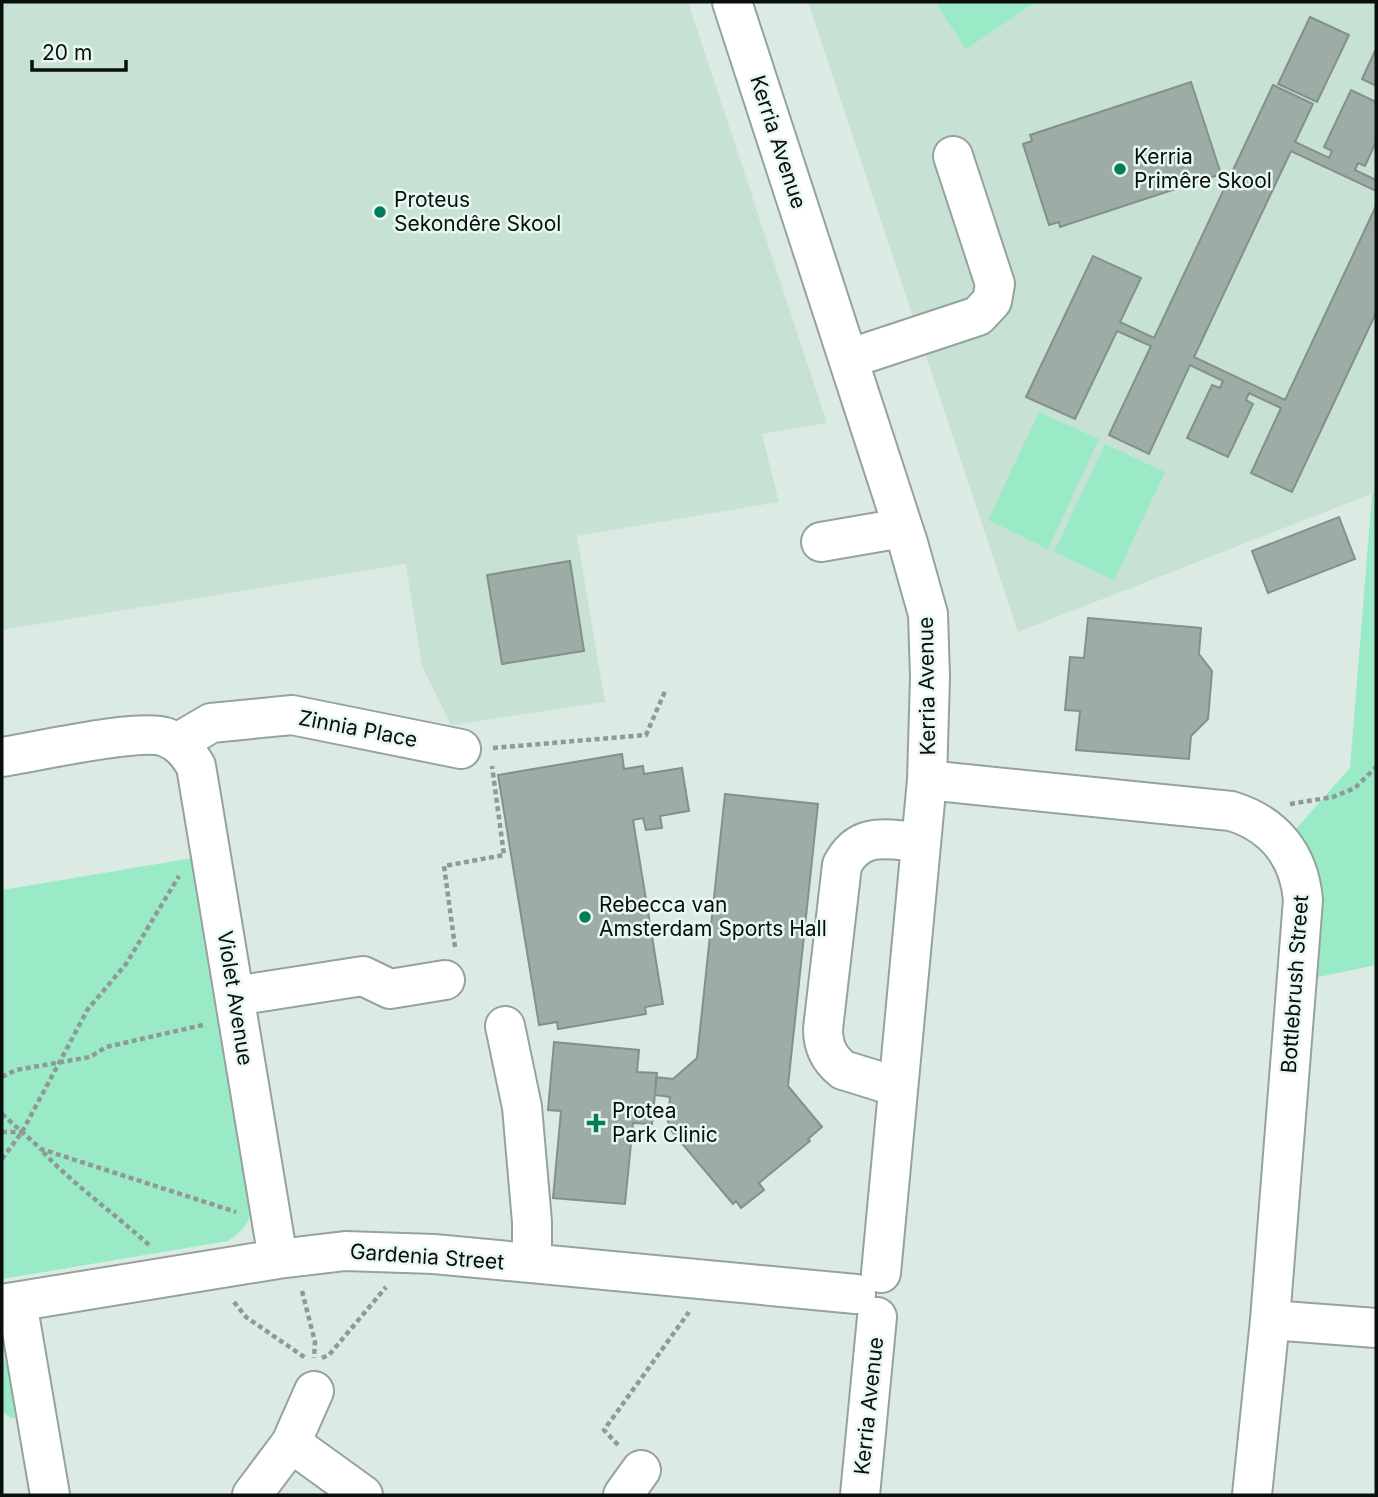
<svg xmlns="http://www.w3.org/2000/svg" width="1378" height="1497" font-family="Inter,sans-serif">
<style>
.built{fill:#c8e1d5}
.green{fill:#9aeac8}
.building{fill:#9dada5;stroke:#82918a;stroke-width:2}
.lines{fill:none;stroke-linecap:round;stroke-linejoin:round}
.minor-casing{stroke:#94a39b;stroke-width:42}
.path{stroke:#8e9a94;stroke-width:4.5;stroke-dasharray:5 3.5;stroke-linecap:butt}
.minor{stroke:#fff;stroke-width:38}
.poi-dot{fill:#037c5a;stroke:#e8f8f0;stroke-width:2.5}
.labels{text-anchor:middle;stroke-width:5;stroke-linejoin:round;paint-order:stroke}
.street-label{font-size:21px;fill:#090f0c;stroke:#e8f8f0}
.poi-label{font-size:21px;fill:#090f0c;stroke:#e8f8f0;text-anchor:start}
</style>
<rect width="100%" height="100%" fill="#dbebe3"/>
<path class="built" d="M 2,2 L 688,2 L 827,423 L 762,434 L 779,502 L 577,536 L 605,702 L 451,725 L 422,666 L 406,564 L 2,630 Z
M 808,2 L 1376,2 L 1376,492 L 1018,632 Z"/>
<path class="green" d="M 935,2 L 1036,2 L 966,49 Z
M 1039,412 L 1099,439 L 1048,549 L 988,520 Z
M 1105,444 L 1165,472 L 1114,580 L 1054,552 Z
M 1376,492 L 1376,965 L 1314,978 L 1294,831 L 1350,768 L 1372,494 Z
M 199,857 L 253,1207 C 249,1223 242,1232 228,1241 L 2,1279 L 2,890 Z
M 2,1353 L 10,1375 L 15,1418 L 11,1418 L 2,1412 Z"/>
<path class="building" d="M 1310,17 L 1349,35 L 1317,102 L 1278,84 Z
M 1376,49 L 1376,86 L 1362,79 Z
M 1191,82 L 1221,174 L 1060,227 L 1059,222 L 1049,225 L 1023,144 L 1032,141 L 1030,135 Z
M 1273,85 L 1313,104 L 1295,142 L 1329,158 L 1332,151 L 1324,147 L 1351,90 L 1376,102 L 1376,142 L 1365,166 L 1358,163 L 1355,170 L 1376,180 L 1376,191 L 1291,151 L 1194,357 L 1285,400 L 1376,206 L 1376,313 L 1292,492 L 1251,473 L 1281,408 L 1249,393 L 1246,400 L 1253,404 L 1228,457 L 1187,438 L 1212,385 L 1220,388 L 1223,381 L 1190,365 L 1149,454 L 1109,435 L 1151,346 L 1117,331 L 1075,419 L 1026,397 L 1093,256 L 1141,278 L 1120,322 L 1154,338 Z
M 1339,517 L 1355,559 L 1268,593 L 1252,551 Z
M 570,561 L 584,651 L 502,664 L 487,575 Z
M 1088,618 L 1201,628 L 1199,654 L 1212,671 L 1208,719 L 1191,736 L 1189,759 L 1076,750 L 1080,711 L 1065,710 L 1070,657 L 1084,658 Z
M 622,754 L 624,769 L 643,766 L 644,774 L 682,768 L 689,811 L 660,816 L 662,828 L 646,830 L 643,818 L 633,820 L 663,1004 L 645,1007 L 646,1014 L 558,1029 L 557,1022 L 539,1025 L 498,775 Z
M 725,794 L 818,804 L 788,1086 L 822,1127 L 808,1139 L 810,1141 L 759,1183 L 764,1190 L 741,1208 L 736,1201 L 733,1204 L 669,1128 L 671,1126 L 668,1122 L 670,1097 L 655,1095 L 656,1077 L 673,1079 L 697,1058 Z
M 554,1042 L 639,1050 L 637,1072 L 657,1073 L 652,1124 L 633,1123 L 625,1204 L 553,1198 L 561,1111 L 548,1110 Z"/>
<g class="lines">
<defs>
<path id="minor" d="M 732,2 L 908,543 L 928,614 L 930,677 L 927,780 L 881,1273
M 848,359 L 978,316 L 992,301 L 995,284 L 953,156
M 821,542 L 902,528
M 177,743 L 211,723 L 292,715 L 461,749
M 2,757 C 35,752 139,728 165,737 C 180,742 188,753 196,766 L 278,1259
M 927,780 L 1231,811 C 1274,824 1299,855 1303,900 L 1270,1320 L 1252,1495
M 235,996 L 363,976 L 390,989 L 445,980
M 505,1026 L 522,1107 L 532,1222 L 532,1263
M 898,1087 L 843,1070 C 829,1059 823,1047 823,1029 L 842,865 C 860,830 888,840 921,842
M 17,1302 L 50,1495
M 2,1304 L 278,1259 L 345,1251 L 434,1254 L 856,1294
M 1270,1320 L 1376,1328
M 291,1443 L 363,1495
M 252,1495 L 291,1443 L 314,1391
M 623,1495 L 641,1470
M 860,1495 L 877,1317"/>
</defs>
<use href="#minor" class="minor-casing"/>
<path class="path" d="M 493,748 L 646,735 L 666,689
M 1290,804 L 1333,797 L 1355,788 L 1376,767
M 455,947 L 444,866 L 504,855 L 492,766
M 2,1077 L 16,1070 L 90,1057 L 106,1047 L 203,1025
M 2,1114 L 41,1149 L 236,1212
M 2,1132 L 21,1132
M 43,1152 C 75,1186 114,1213 149,1245
M 2,1159 L 22,1132 L 88,1009 L 126,964 L 179,876
M 302,1291 L 315,1342 L 314,1358
M 234,1302 L 246,1317 L 307,1359
M 322,1358 L 329,1355 L 386,1287
M 618,1445 L 604,1430 L 689,1312"/>
<use href="#minor" class="minor"/>
</g>
<g class="poi-dot">
<circle cx="1120" cy="169" r="7"/>
<circle cx="380" cy="212" r="7"/>
<circle cx="585" cy="917" r="7"/>
<path d="M592.5 1112.5h7v7h7v7h-7v7h-7v-7h-7v-7h7z"/>
</g>
<g class="labels">
<g class="street-label">
<text transform="translate(778 142) rotate(72)" y="7">Kerria Avenue</text>
<text transform="translate(927 686) rotate(-91)" y="7">Kerria Avenue</text>
<text transform="translate(358 729) rotate(11)" y="7">Zinnia Place</text>
<text transform="translate(1295 984) rotate(-86)" y="7">Bottlebrush Street</text>
<text transform="translate(235 998) rotate(81)" y="7">Violet Avenue</text>
<text transform="translate(427 1257) rotate(4)" y="7">Gardenia Street</text>
<text transform="translate(869 1406) rotate(-84)" y="7">Kerria Avenue</text>
</g>
<g class="poi-label">
<text x="1134" y="164">Kerria<tspan x="1134" dy="24">Primêre Skool</tspan></text>
<text x="394" y="207">Proteus<tspan x="394" dy="24">Sekondêre Skool</tspan></text>
<text x="599" y="912">Rebecca van<tspan x="599" dy="24">Amsterdam Sports Hall</tspan></text>
<text x="612" y="1118">Protea<tspan x="612" dy="24">Park Clinic</tspan></text>
</g>
</g>
<rect width="1378" height="1497" fill="none" stroke="#090f0c" stroke-width="7"/>
<path d="M32 60v10h94v-10" fill="none" stroke="#090f0c" stroke-width="3.5"/>
<text x="42" y="60" font-size="21" fill="#090f0c" stroke="#e8f8f0" stroke-width="5" paint-order="stroke">20 m</text>
</svg>
